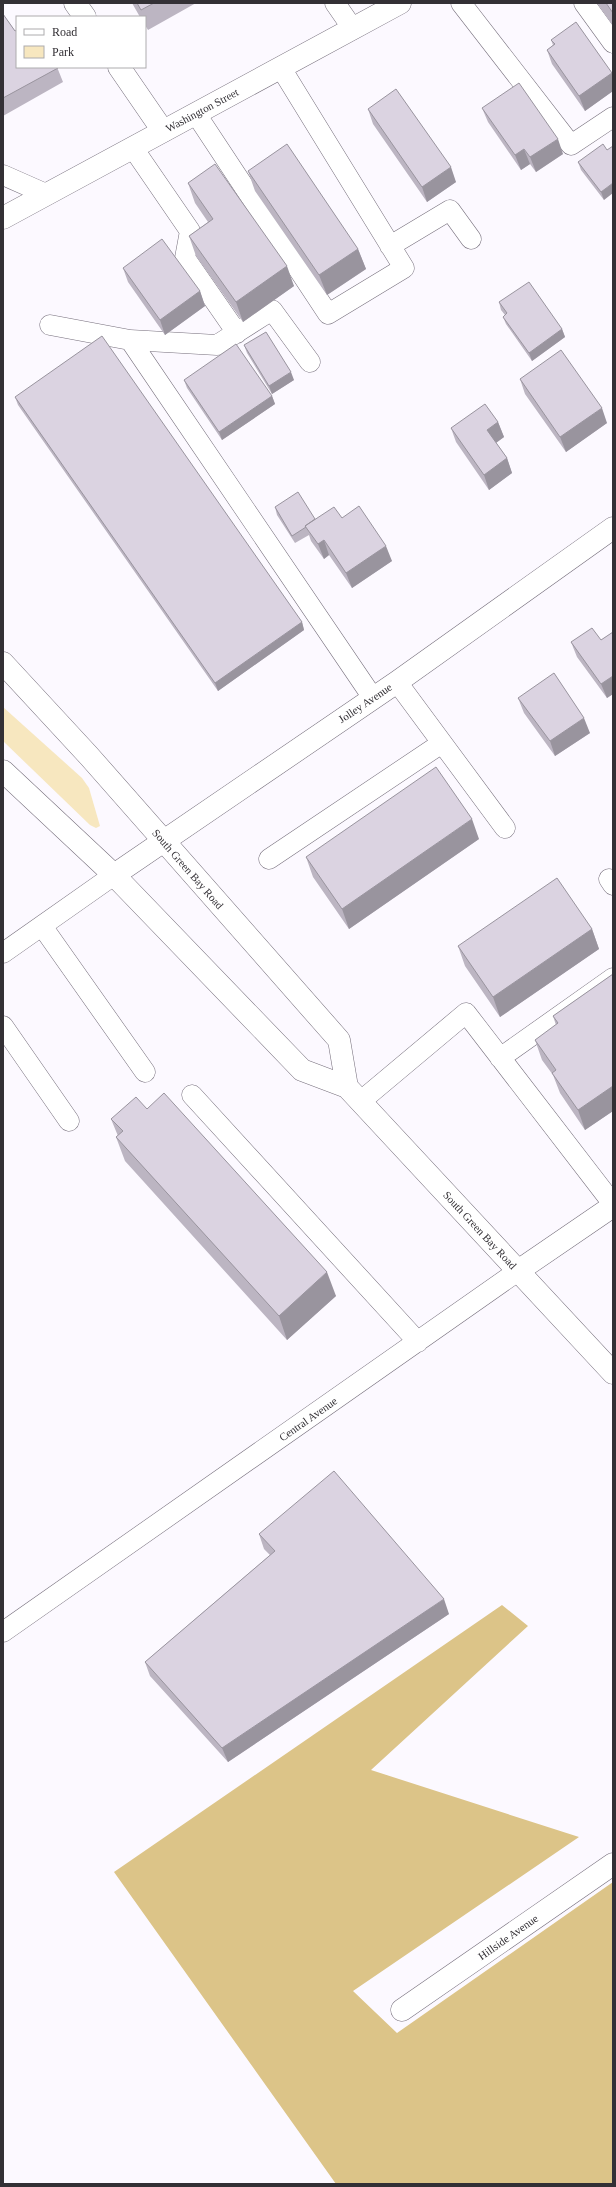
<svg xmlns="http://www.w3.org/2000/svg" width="616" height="2187" font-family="Georgia,serif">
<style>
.green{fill:#f7e7bf}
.forest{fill:#dcc488}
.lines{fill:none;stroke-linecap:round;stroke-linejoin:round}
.lane-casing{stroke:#766f7c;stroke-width:21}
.street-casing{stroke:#766f7c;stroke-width:23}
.secondary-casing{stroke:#766f7c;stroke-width:23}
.primary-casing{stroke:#766f7c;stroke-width:23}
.lane{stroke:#fff;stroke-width:20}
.street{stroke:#fff;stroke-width:22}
.secondary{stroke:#fff;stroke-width:22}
.primary{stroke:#fff;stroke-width:22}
.wall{fill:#bcb5c2}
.shaded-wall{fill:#99949e}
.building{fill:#dbd3e1;stroke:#99949e}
.labels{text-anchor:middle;stroke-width:3;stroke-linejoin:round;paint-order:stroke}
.street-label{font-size:11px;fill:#333035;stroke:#fff}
</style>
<rect width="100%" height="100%" fill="#fcf9ff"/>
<path class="green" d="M 3,707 L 82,778 L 89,788 L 100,826 L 96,828 L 90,825 L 3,741 Z"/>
<path class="forest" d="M 502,1605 L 528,1626 L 371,1770 L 579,1837 L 353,1991 L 397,2033 L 613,1882 L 613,2184 L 336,2184 L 114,1872 Z"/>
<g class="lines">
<defs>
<path id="lane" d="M 335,3 L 353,29
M 461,3 L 571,145 L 613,117
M 584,3 L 613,43
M 196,114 L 328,314 L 404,268 L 281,68
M 133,148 L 190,231 L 185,258 L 237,333
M 3,175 L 46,194
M 390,246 L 450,210 L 471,239
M 50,325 L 130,340 L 373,698
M 130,340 L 217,345 L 272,310 L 310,362
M 397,682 L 505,828
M 269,859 L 442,743
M 609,879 L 613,885
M 42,926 L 145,1072
M 3,953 L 114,875
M 3,1026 L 69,1121
M 500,1058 L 613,978
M 192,1095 L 418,1342
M 361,1101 L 466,1013 L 613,1204
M 3,1632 L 518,1271"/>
<path id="street" d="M 75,3 L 85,17
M 119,67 L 163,131
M 114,875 L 397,682 L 613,528
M 518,1271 L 613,1206
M 402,2010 L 613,1864"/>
<path id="secondary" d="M 3,218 L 400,3"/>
<path id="primary" d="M 3,663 L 89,756 L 339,1040 L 347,1087
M 3,771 L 114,875 L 302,1070 L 347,1087 L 613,1373"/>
</defs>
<use href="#lane" class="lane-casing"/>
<use href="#street" class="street-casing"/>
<use href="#secondary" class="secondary-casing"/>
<use href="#primary" class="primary-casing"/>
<use href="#lane" class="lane"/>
<use href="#street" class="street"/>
<use href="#secondary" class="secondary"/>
<use href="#primary" class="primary"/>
</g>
<path class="wall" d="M 132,3 L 196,3 L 148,30 L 145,25 L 145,17 L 140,17 Z
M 597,3 L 613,3 L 613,26 Z
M 3,14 L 15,31 L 57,67 L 63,82 L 3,116 Z
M 551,40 L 612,73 L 613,75 L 613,91 L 585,111 L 552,64 L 547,50 L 553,45 Z
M 482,108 L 563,154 L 536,172 L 530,164 L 521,170 L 488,122 Z
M 368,109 L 456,182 L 427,202 L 373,124 Z
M 607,150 L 604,200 L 581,170 L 578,162 Z
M 248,171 L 358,249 L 366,269 L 327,295 L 255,191 Z
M 188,183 L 294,286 L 243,322 L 196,256 L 189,236 L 208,222 L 195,203 Z
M 123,268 L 200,291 L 205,306 L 165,335 L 128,282 Z
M 499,302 L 562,329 L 565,337 L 532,361 L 506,324 L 503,317 L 505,315 L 501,310 Z
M 244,345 L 294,380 L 272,394 L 247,353 Z
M 520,379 L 607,423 L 566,452 L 525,394 Z
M 184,380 L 272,396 L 275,404 L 222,440 L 187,388 Z
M 15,397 L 302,622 L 304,630 L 218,691 L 18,405 Z
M 498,422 L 504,437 L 496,443 L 507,458 L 512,473 L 489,490 L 456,442 L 451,428 Z
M 275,507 L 315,519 L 342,518 L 392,561 L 352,588 L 329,555 L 324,559 L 311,541 L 309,535 L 295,543 L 277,515 Z
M 613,632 L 613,694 L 607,698 L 577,657 L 571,642 L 601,640 Z
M 518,698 L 590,733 L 555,756 L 524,713 Z
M 479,839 L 349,929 L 313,877 L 306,857 Z
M 592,929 L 599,949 L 500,1017 L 465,966 L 458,946 Z
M 613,974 L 613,1111 L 585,1130 L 560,1093 L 553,1075 L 542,1060 L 535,1040 L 556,1025 L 553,1016 Z
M 147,1109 L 336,1296 L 287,1340 L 125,1161 L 116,1137 L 118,1136 L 111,1119 Z
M 259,1534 L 449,1614 L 228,1762 L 150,1676 L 145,1662 L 270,1555 L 264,1549 Z"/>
<path class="shaded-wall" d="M 612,73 L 613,75 L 613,91 L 585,111 L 579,96 Z
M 558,139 L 563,154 L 536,172 L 530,157 Z
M 524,149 L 530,164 L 521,170 L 515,155 Z
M 451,167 L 456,182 L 427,202 L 422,187 Z
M 613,183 L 613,193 L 604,200 L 601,192 Z
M 358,249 L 366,269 L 327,295 L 319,275 Z
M 287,266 L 294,286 L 243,322 L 236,302 Z
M 200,291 L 205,306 L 165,335 L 160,320 Z
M 562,329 L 565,337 L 532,361 L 529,353 Z
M 291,372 L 294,380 L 272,394 L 269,386 Z
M 272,396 L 275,404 L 222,440 L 219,432 Z
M 602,408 L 607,423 L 566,452 L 560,437 Z
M 498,422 L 504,437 L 493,445 L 487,430 Z
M 507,458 L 512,473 L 489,490 L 484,475 Z
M 324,540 L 329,555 L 324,559 L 318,544 Z
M 386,546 L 392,561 L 352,588 L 346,573 Z
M 302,622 L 304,630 L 218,691 L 215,683 Z
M 613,676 L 613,694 L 607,698 L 601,684 Z
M 584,718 L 590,733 L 555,756 L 550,741 Z
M 472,819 L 479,839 L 349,929 L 342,909 Z
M 592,929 L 599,949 L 500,1017 L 493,997 Z
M 613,1086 L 613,1111 L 585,1130 L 578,1110 Z
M 327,1272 L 336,1296 L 287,1340 L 279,1316 Z
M 444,1599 L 449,1614 L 228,1762 L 222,1748 Z"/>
<path class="building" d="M 137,3 L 154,3 L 141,10 Z
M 606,3 L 613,3 L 613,13 Z
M 3,14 L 15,31 L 17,30 L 17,67 L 57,67 L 58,68 L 3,98 Z
M 576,22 L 612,73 L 579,96 L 547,50 L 555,44 L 551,40 Z
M 519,83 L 558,139 L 530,157 L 524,149 L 515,155 L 482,108 Z
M 396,89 L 451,167 L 422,187 L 368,109 Z
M 287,144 L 358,249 L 319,275 L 248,171 Z
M 603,144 L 607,150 L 613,146 L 613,183 L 601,192 L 578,162 Z
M 215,164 L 287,266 L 236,302 L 189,236 L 213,219 L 188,183 Z
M 162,239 L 200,291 L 160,320 L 123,268 Z
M 529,282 L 562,329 L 529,353 L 503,317 L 507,313 L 499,302 Z
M 266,332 L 291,372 L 269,386 L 244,345 Z
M 102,336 L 302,622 L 215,683 L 15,397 Z
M 236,344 L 272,396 L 219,432 L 184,380 Z
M 561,350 L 602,408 L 560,437 L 520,379 Z
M 485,404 L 498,422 L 487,430 L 507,458 L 484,475 L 451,428 Z
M 298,492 L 315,519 L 305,526 L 306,527 L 292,536 L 275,507 Z
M 359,506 L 386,546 L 346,573 L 324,540 L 318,544 L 305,526 L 334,507 L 342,518 Z
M 592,628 L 601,640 L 613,632 L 613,676 L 601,684 L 571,642 Z
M 554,673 L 584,718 L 550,741 L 518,698 Z
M 436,767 L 472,819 L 342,909 L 306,857 Z
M 557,878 L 592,929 L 493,997 L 458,946 Z
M 613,974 L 613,1086 L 578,1110 L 552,1073 L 556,1070 L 535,1040 L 558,1023 L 553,1016 Z
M 164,1093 L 327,1272 L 279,1316 L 116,1137 L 123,1131 L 111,1119 L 136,1097 L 147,1109 Z
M 334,1471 L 444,1599 L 222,1748 L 145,1662 L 275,1551 L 259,1534 Z"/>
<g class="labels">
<g class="street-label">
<text transform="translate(202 110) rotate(-28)" y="4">Washington Street</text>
<text transform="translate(365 703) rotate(-34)" y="4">Jolley Avenue</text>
<text transform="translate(188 869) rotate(49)" y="4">South Green Bay Road</text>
<text transform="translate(480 1230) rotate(47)" y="4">South Green Bay Road</text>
<text transform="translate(308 1419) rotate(-35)" y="4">Central Avenue</text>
<text transform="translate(508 1937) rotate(-35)" y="4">Hillside Avenue</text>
</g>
</g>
<rect width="616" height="2187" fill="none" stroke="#333035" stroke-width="8"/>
<rect x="16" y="16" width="130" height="52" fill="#ffffff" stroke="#adacae"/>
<rect x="24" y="29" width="20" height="6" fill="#ffffff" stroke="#adacae"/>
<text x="52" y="36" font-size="12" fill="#333035">Road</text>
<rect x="24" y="46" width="20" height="12" fill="#f7e7bf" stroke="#adacae"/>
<text x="52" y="56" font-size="12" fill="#333035">Park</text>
</svg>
